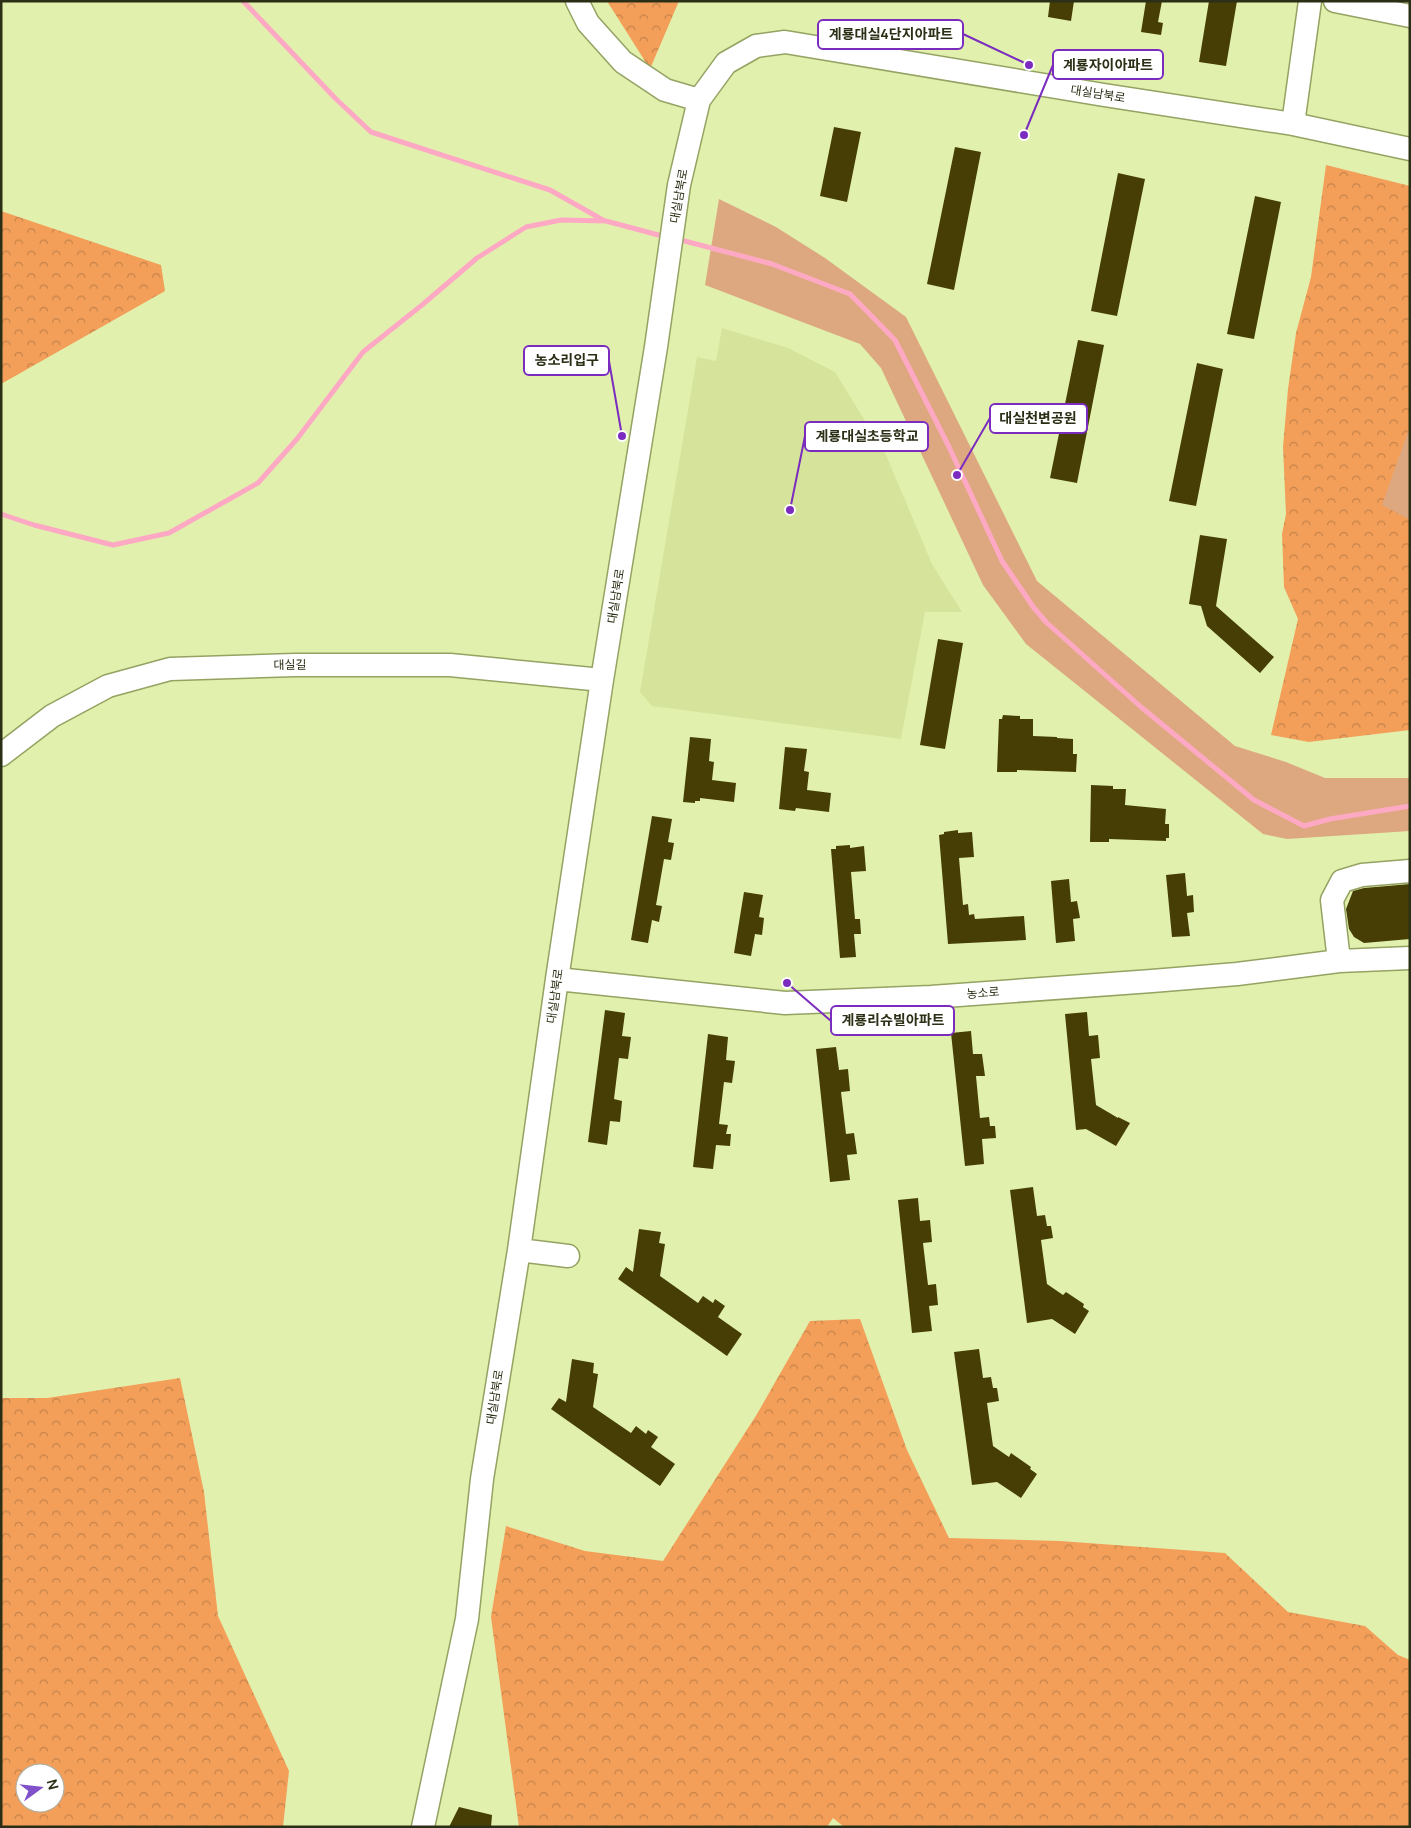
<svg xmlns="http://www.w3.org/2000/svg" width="1411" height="1828" font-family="Manrope,'Noto Sans KR',sans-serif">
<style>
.built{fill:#d5e49a}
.forest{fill:url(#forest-crowns);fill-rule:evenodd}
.park{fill:#dda880}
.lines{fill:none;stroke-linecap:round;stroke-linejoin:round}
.stream{stroke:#fda9c4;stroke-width:5}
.building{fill:#473e06}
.minor-casing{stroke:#94a262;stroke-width:25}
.minor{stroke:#fff;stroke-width:22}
.labels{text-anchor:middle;stroke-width:5;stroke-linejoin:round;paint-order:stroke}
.street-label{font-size:12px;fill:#2a2f15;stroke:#fff}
.leader{fill:none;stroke:#7b2cbf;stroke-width:2}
.callout-dot{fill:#7b2cbf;stroke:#fff;stroke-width:2}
.callout{fill:#fff;stroke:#7b2cbf;stroke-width:2}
.callout-label{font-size:14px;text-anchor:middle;font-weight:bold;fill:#2a2f15}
</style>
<defs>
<pattern id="forest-crowns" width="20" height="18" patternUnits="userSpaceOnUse" patternTransform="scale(1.25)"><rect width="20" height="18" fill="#f39f5a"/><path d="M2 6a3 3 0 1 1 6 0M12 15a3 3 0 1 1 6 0" fill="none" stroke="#c58249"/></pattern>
</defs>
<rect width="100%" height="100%" fill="#e1f1ad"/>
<path class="built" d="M 722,328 L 788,348 L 835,372 L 886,455 L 932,564 L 962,612 L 925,612 L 901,739 L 652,706 L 640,692 L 697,357 L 716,361 Z"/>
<path class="forest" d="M 607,1 L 679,1 L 650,69 Z
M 1326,165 L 1410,186 L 1410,730 L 1309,742 L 1271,735 L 1298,619 L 1284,587 L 1282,534 L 1286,514 L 1283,447 L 1288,389 L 1296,333 L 1311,277 Z
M 1,211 L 161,265 L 165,291 L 1,384 Z
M 860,1319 L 907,1450 L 949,1538 L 1060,1541 L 1225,1553 L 1288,1612 L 1365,1626 L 1398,1655 L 1410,1660 L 1410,1827 L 844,1827 L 833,1818 L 827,1827 L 519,1827 L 491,1617 L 506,1526 L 585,1551 L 663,1561 L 757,1414 L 810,1321 Z
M 180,1378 L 204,1492 L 218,1616 L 289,1771 L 283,1827 L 1,1827 L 1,1398 L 47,1398 ZM 25,1773 L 55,1773 L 55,1803 L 25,1803 Z"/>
<path class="park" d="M 719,199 L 776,227 L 825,258 L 906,317 L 1037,581 L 1235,746 L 1286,762 L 1325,778 L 1410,778 L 1410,831 L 1287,839 L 1263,834 L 1026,644 L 983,585 L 881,368 L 860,344 L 705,285 Z
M 1410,426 L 1410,520 L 1382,505 Z"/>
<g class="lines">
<path class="stream" d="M 243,1 L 335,98 L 371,132 L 550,190 L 603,220
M 677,239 L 772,264 L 850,294 L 895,340 L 949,447 L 1002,561 L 1034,608 L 1047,623 L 1141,707 L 1254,800 L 1304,826 L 1330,819 L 1410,806
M 1,514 L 34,525 L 113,545 L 169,533 L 258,483 L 297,439 L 363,352 L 422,305 L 477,258 L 526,227 L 561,220 L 606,221 L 666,237"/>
</g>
<path class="building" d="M 1050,1 L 1074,1 L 1071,21 L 1048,17 Z
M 1146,1 L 1162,1 L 1158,22 L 1163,23 L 1161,35 L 1141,32 Z
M 1209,1 L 1237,1 L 1226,66 L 1199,62 Z
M 834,127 L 861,132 L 847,202 L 820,196 Z
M 955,147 L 981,152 L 954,290 L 927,284 Z
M 1118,173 L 1145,179 L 1117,316 L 1091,311 Z
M 1255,196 L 1281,202 L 1254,339 L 1227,334 Z
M 1078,340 L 1104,345 L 1077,483 L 1050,478 Z
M 1197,363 L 1223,369 L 1196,506 L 1169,501 Z
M 1200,535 L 1227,539 L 1216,606 L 1274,657 L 1260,673 L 1207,626 L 1201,606 L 1189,604 Z
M 938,639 L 963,643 L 945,749 L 920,745 Z
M 1003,715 L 1020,716 L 1020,719 L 1033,719 L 1033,736 L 1057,737 L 1057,738 L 1073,739 L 1073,754 L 1077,754 L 1076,772 L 1017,770 L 1017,772 L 997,772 L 999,719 L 1002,719 Z
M 690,737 L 711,739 L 709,761 L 714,762 L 712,780 L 736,783 L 734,802 L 700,798 L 700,801 L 695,801 L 695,803 L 683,802 Z
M 785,747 L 807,749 L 804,771 L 809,772 L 807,790 L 831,793 L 829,812 L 796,808 L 795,811 L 779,809 Z
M 1091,785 L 1113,786 L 1113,789 L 1126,789 L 1125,805 L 1166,809 L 1165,824 L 1169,824 L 1169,838 L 1166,838 L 1166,841 L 1109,839 L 1109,842 L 1090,842 Z
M 652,816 L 672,819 L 668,842 L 674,843 L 671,860 L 664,859 L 656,905 L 662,906 L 659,922 L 652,920 L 648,943 L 631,940 Z
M 958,830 L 958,833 L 972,832 L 974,857 L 959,858 L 963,905 L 968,904 L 969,915 L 974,914 L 975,919 L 1024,916 L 1026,940 L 948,944 L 939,835 L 944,834 L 944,832 Z
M 850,845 L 850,848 L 864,846 L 866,871 L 851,872 L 855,919 L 860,919 L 861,934 L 854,934 L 856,957 L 840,958 L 831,849 L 836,849 L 836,846 Z
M 1185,873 L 1187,896 L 1193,895 L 1194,912 L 1187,913 L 1190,936 L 1172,937 L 1166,875 Z
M 1069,879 L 1071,902 L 1077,901 L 1080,918 L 1073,919 L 1075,941 L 1056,943 L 1051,881 Z
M 1410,884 L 1410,939 L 1364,943 L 1354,937 L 1349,929 L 1346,909 L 1353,891 L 1364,888 Z
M 744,892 L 763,895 L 759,917 L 764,918 L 762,935 L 755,934 L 751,956 L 734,953 Z
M 605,1010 L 625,1013 L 622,1036 L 631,1037 L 628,1059 L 619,1058 L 614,1099 L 622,1101 L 620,1122 L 610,1121 L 607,1145 L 588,1142 Z
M 1087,1012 L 1089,1036 L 1098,1035 L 1100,1058 L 1091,1059 L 1096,1105 L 1118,1118 L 1118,1117 L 1130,1123 L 1116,1146 L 1086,1129 L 1076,1130 L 1065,1014 Z
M 971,1031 L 973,1054 L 982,1054 L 985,1076 L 976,1076 L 980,1118 L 989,1117 L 990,1126 L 995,1126 L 996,1138 L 982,1139 L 984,1164 L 965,1166 L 951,1033 Z
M 708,1034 L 728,1037 L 726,1060 L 735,1061 L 732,1083 L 724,1082 L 719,1124 L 728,1125 L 726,1134 L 731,1134 L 730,1146 L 716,1145 L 713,1169 L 693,1167 Z
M 836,1047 L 839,1070 L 848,1069 L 850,1091 L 841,1092 L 846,1134 L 854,1133 L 857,1154 L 847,1155 L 850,1180 L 830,1182 L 816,1049 Z
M 1033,1187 L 1037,1216 L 1045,1215 L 1047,1226 L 1051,1226 L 1053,1238 L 1041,1240 L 1047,1284 L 1063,1295 L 1066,1292 L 1084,1304 L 1083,1307 L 1089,1311 L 1075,1334 L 1052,1319 L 1027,1323 L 1010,1190 Z
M 918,1198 L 920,1221 L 930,1220 L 932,1242 L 923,1243 L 928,1285 L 936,1284 L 938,1305 L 929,1306 L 932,1331 L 912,1333 L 898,1200 Z
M 639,1229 L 661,1232 L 659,1243 L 665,1244 L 660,1276 L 698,1303 L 703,1296 L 713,1303 L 715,1299 L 725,1306 L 718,1317 L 742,1334 L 727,1356 L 618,1279 L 626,1267 L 633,1272 Z
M 979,1349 L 983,1378 L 991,1377 L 993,1388 L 997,1388 L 999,1401 L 987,1403 L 993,1446 L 1009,1457 L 1011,1453 L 1031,1467 L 1030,1469 L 1037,1474 L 1021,1498 L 997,1482 L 972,1485 L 954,1352 Z
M 572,1359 L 594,1363 L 593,1373 L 598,1374 L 593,1407 L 631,1433 L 636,1426 L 646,1434 L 648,1430 L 658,1437 L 651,1447 L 675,1464 L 660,1486 L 551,1409 L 559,1398 L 566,1402 Z
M 459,1807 L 492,1815 L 491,1827 L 449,1827 Z"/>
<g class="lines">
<defs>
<path id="minor" d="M 577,1 L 588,23 L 623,62 L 665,90 L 699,100
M 1335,1 L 1410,16
M 1293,124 L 1310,1
M 1,755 L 52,716 L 108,686 L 170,669 L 295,665 L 450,665 L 602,680
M 1339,961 L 1332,900 L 1342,881 L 1362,875 L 1410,871
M 557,979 L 785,1003 L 931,997 L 1152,981 L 1237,974 L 1339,961 L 1410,958
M 519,1250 L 568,1256
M 423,1827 L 467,1619 L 482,1479 L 519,1250 L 557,979 L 602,680 L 656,347 L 679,185 L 699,100 L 726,63 L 756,46 L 785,42 L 1104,95 L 1293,124 L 1410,149"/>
</defs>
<use href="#minor" class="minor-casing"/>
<use href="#minor" class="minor"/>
</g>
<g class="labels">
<g class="street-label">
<text transform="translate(1098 94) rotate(9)" y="4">대실남북로</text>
<text transform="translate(679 196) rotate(-80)" y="4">대실남북로</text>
<text transform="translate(616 596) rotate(-81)" y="4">대실남북로</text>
<text transform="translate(290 665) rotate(-1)" y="4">대실길</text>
<text transform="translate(983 993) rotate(-4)" y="4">농소로</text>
<text transform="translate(555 996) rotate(-82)" y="4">대실남북로</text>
<text transform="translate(495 1397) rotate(-81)" y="4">대실남북로</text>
</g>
</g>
<path class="leader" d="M1029 65L963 34M1024 135L1053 65M622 436L609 361M957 475L990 418M790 510L805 436M787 983L831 1021"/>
<g class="callout-dot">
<circle cx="1029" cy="65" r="5"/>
<circle cx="1024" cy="135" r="5"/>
<circle cx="622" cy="436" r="5"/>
<circle cx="957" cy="475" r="5"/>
<circle cx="790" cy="510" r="5"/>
<circle cx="787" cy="983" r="5"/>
</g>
<g class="callout">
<rect x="818" y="20" width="145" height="29" rx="5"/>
<rect x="1053" y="50" width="110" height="29" rx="5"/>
<rect x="524" y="346" width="85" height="29" rx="5"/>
<rect x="990" y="404" width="97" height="29" rx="5"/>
<rect x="805" y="422" width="123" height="29" rx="5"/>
<rect x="831" y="1006" width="123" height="29" rx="5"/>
</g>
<g class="callout-label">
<text x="891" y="39">계룡대실4단지아파트</text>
<text x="1108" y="70">계룡자이아파트</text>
<text x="567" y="365">농소리입구</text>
<text x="1038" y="423">대실천변공원</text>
<text x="867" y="441">계룡대실초등학교</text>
<text x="893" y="1025">계룡리슈빌아파트</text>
</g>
<rect width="1411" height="1828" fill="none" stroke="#2a2f15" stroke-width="5"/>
<g transform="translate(40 1788) rotate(75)"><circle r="24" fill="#ffffff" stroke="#aaaca1"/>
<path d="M0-4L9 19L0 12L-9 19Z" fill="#8151c9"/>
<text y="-8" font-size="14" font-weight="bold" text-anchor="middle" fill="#2a2f15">N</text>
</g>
</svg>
